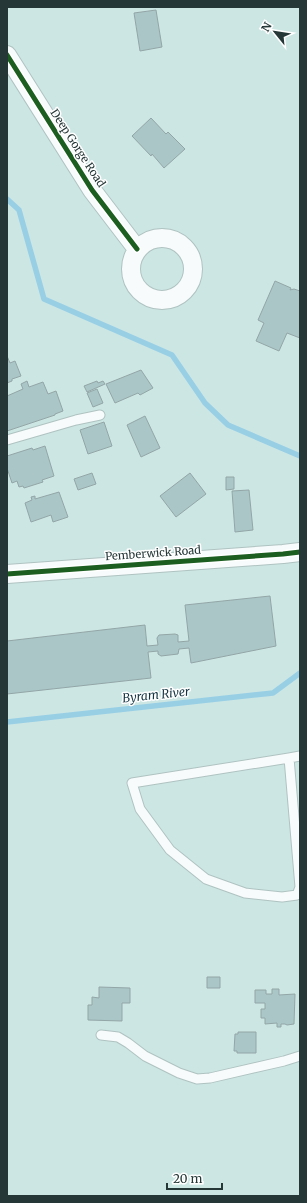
<svg xmlns="http://www.w3.org/2000/svg" width="307" height="1203" font-family="Merriweather,serif">
<style>
.lines{fill:none;stroke-linecap:round;stroke-linejoin:round}
.stream{stroke:#98cfe5;stroke-width:5.5}
.building{fill:#aac6c7;stroke:#93a6a7}
.service-casing{stroke:#afc3c1;stroke-width:11}
.minor-casing{stroke:#afc3c1;stroke-width:20}
.service{stroke:#f7fbfb;stroke-width:9}
.minor{stroke:#f7fbfb;stroke-width:18}
.cycleway-casing{stroke:#fff;stroke-width:8}
.cycleway{stroke:#1b5e20;stroke-width:5}
.labels{text-anchor:middle;stroke-width:3;stroke-linejoin:round;paint-order:stroke}
.street-label{font-size:11px;fill:#253837;stroke:#fff}
.water-label{font-size:12px;font-style:italic;fill:#143442;stroke:#fff}
</style>
<rect width="100%" height="100%" fill="#cce6e4"/>
<g class="lines">
<path class="stream" d="M 7,199 L 19,210 L 44,299 L 172,355 L 205,403 L 228,425 L 300,456
M 7,722 L 273,693 L 300,673"/>
</g>
<path class="building" d="M 156,10 L 162,47 L 140,51 L 134,13 Z
M 151,118 L 166,134 L 168,132 L 185,149 L 164,168 L 152,154 L 151,156 L 132,136 Z
M 275,281 L 291,288 L 290,290 L 294,289 L 300,291 L 300,338 L 287,333 L 279,351 L 256,341 L 264,323 L 258,320 Z
M 7,356 L 10,363 L 15,361 L 21,376 L 12,379 L 12,381 L 7,383 Z
M 141,370 L 153,388 L 140,395 L 138,393 L 115,403 L 106,384 Z
M 27,381 L 29,387 L 43,382 L 48,394 L 56,391 L 63,411 L 55,414 L 55,415 L 7,431 L 7,396 L 23,389 L 21,384 Z
M 97,381 L 98,383 L 103,381 L 105,384 L 87,392 L 84,386 Z
M 97,389 L 103,403 L 93,407 L 87,393 Z
M 145,416 L 160,448 L 141,457 L 127,425 Z
M 104,422 L 112,446 L 88,454 L 80,430 Z
M 45,446 L 54,476 L 42,480 L 43,482 L 24,488 L 23,486 L 19,487 L 17,481 L 12,483 L 7,468 L 7,456 L 32,448 L 33,450 Z
M 92,473 L 96,484 L 78,490 L 74,479 Z
M 190,473 L 206,494 L 176,517 L 160,496 Z
M 226,477 L 234,477 L 234,489 L 226,490 Z
M 249,490 L 253,530 L 235,532 L 232,491 Z
M 59,492 L 68,517 L 53,522 L 51,515 L 31,522 L 25,503 L 32,500 L 31,497 L 35,496 L 35,499 Z
M 270,596 L 276,646 L 191,663 L 189,648 L 179,649 L 178,654 L 161,656 L 158,654 L 158,651 L 148,652 L 151,678 L 7,694 L 7,641 L 145,625 L 147,646 L 158,645 L 157,638 L 159,635 L 175,634 L 178,635 L 178,642 L 189,641 L 185,605 Z
M 207,977 L 220,977 L 220,988 L 207,988 Z
M 99,987 L 130,988 L 130,1003 L 122,1003 L 122,1021 L 88,1020 L 88,1005 L 92,1005 L 92,997 L 99,998 Z
M 272,989 L 279,989 L 279,995 L 295,994 L 294,1024 L 287,1025 L 285,1024 L 281,1024 L 281,1027 L 277,1027 L 277,1023 L 265,1024 L 265,1018 L 261,1018 L 261,1009 L 265,1009 L 265,1003 L 255,1003 L 255,990 L 266,990 L 266,994 L 272,994 Z
M 238,1032 L 256,1032 L 256,1053 L 237,1053 L 237,1051 L 234,1051 L 235,1034 L 238,1034 Z"/>
<g class="lines">
<defs>
<path id="service" d="M 7,440 L 76,420 L 100,415
M 289,758 L 300,887 L 297,895 L 282,897 L 245,893 L 206,879 L 170,850 L 140,809 L 132,783 L 289,758 L 300,756
M 101,1035 L 118,1037 L 128,1043 L 145,1056 L 179,1073 L 197,1079 L 210,1078 L 284,1061 L 300,1056"/>
<path id="minor" d="M 7,55 L 92,190 L 137,249
M131 269a31 31 0 1 1 62 0a31 31 0 1 1-62 0Z
M 7,574 L 283,554 L 300,552"/>
</defs>
<use href="#service" class="service-casing"/>
<use href="#minor" class="minor-casing"/>
<use href="#service" class="service"/>
<use href="#minor" class="minor"/>
<defs>
<path id="cycleway" d="M 7,55 L 92,190 L 137,249
M 7,574 L 283,554 L 300,552"/>
</defs>
<use href="#cycleway" class="cycleway-casing"/>
<use href="#cycleway" class="cycleway"/>
</g>
<g class="labels">
<g class="street-label">
<text transform="translate(78 148) rotate(57)" y="4">Deep Gorge Road</text>
<text transform="translate(153 553) rotate(-4)" y="4">Pemberwick Road</text>
</g>
<g class="water-label">
<text transform="translate(156 695) rotate(-6)" y="4">Byram River</text>
</g>
</g>
<rect width="307" height="1203" fill="none" stroke="#253837" stroke-width="16"/>
<g transform="translate(275 32) rotate(300)" stroke="#ffffff" stroke-width="3" paint-order="stroke">
<path d="M0-3L7 15L0 10L-7 15Z" fill="#253837"/>
<text y="-6" font-size="11" font-weight="bold" text-anchor="middle" fill="#253837">N</text>
</g>
<path d="M167 1183v6h55v-6" fill="none" stroke="#253837" stroke-width="2"/>
<text x="173" y="1183" font-size="12" fill="#253837" stroke="#ffffff" stroke-width="3" paint-order="stroke">20 m</text>
</svg>
